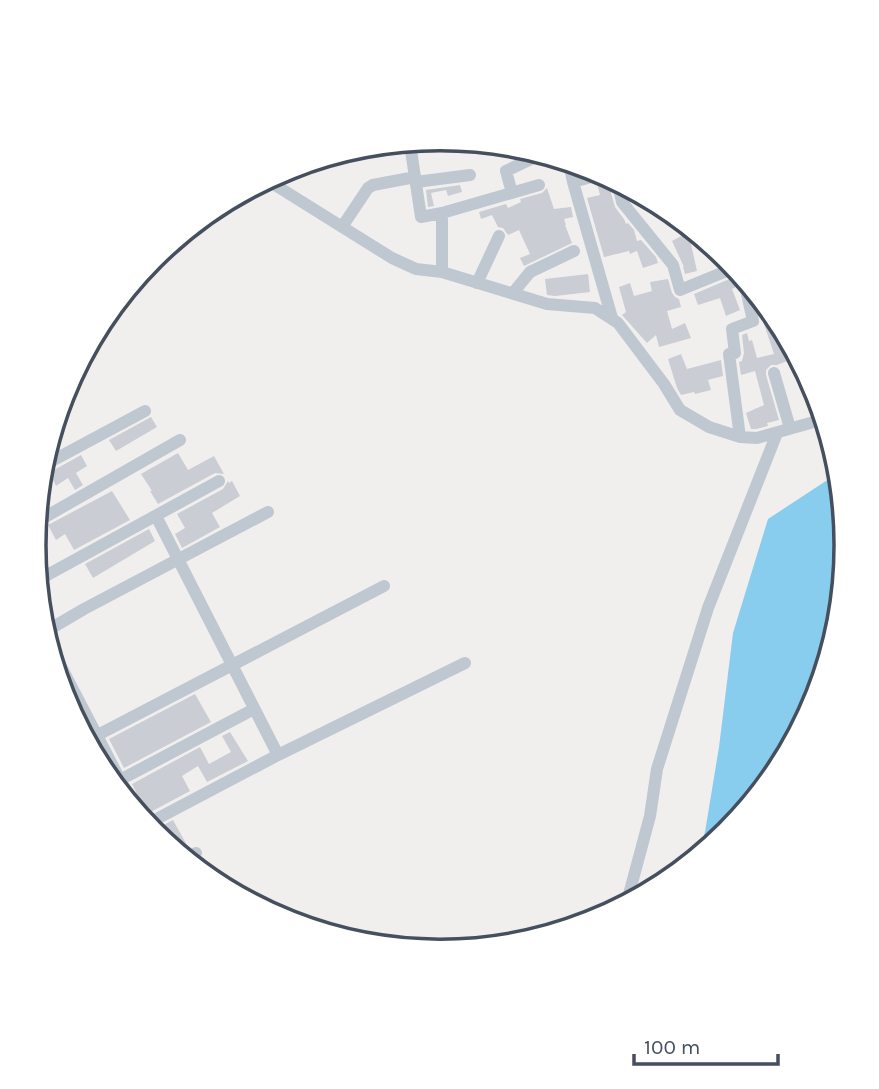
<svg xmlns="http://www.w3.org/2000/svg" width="879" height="1089" font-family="Karla,sans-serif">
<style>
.water{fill:#8ce}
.building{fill:#cacdd4}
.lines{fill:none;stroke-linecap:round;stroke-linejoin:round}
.minor{stroke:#bfc7d1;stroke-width:12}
.rim{fill:none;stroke:#464f5d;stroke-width:3.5}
</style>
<rect width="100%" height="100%" fill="#f1efee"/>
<path class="water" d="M 832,477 L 846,545 L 815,700 L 726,832 L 699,850 L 705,832 L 719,747 L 733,633 L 768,519 Z"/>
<path class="building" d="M 609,179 L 611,180 L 609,186 L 615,207 L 624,219 L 626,224 L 628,223 L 634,230 L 637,241 L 641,240 L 656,257 L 658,263 L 643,268 L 637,251 L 630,254 L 629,251 L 604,257 L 587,198 L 600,195 L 597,184 L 605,182 Z
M 460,185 L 462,192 L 448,196 L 446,190 L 431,193 L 434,206 L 428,207 L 426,190 Z
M 547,188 L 554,209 L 571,207 L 573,217 L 564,219 L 566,225 L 565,225 L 572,243 L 524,266 L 520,258 L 530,254 L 519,230 L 508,235 L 503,228 L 498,227 L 492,215 L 481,219 L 479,212 L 506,204 L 508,208 L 521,202 L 520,199 L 542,193 Z
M 689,232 L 700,239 L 691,244 L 697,271 L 685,274 L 683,267 L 684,267 L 672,241 Z
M 588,274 L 590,292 L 555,296 L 547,295 L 545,279 Z
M 739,275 L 740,278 L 737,282 L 736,287 L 732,289 L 740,310 L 726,316 L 720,298 L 698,305 L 694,294 Z
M 668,279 L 672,293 L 675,297 L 679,299 L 681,307 L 667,311 L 672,329 L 685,323 L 691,338 L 659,347 L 656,335 L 647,343 L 622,315 L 626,312 L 619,287 L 630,283 L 634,296 L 652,291 L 650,282 Z
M 760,306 L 784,344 L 790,360 L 777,365 L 771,365 L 766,370 L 766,375 L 779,420 L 767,423 L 768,426 L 756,429 L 751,429 L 746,413 L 764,405 L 755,371 L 741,375 L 739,362 L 742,361 L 744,353 L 742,335 L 747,333 L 749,341 L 752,340 L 757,358 L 774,354 L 761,315 Z
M 681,354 L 687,369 L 721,360 L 723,376 L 708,380 L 711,390 L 695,394 L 694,392 L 681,395 L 677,388 L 668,359 Z
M 151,417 L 157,427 L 116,451 L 109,440 Z
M 178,453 L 188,470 L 214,456 L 224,474 L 215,473 L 158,504 L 150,491 L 152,491 L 141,474 Z
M 81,455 L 87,466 L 76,473 L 83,485 L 75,490 L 68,478 L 56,486 L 48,470 L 54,470 Z
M 228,481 L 229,483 L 232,481 L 240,496 L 212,513 L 220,527 L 182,548 L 175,534 L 185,528 L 177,514 L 223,489 Z
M 112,491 L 130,520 L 74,550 L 65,534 L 56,540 L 48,525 Z
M 149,529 L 155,541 L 93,578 L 85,564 Z
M 195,694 L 211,722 L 124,768 L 109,739 Z
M 230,732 L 248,761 L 207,782 L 198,766 L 182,776 L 190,791 L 145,815 L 137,801 L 136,792 L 132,784 L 200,747 L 209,764 L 231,752 L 222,736 Z
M 173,820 L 188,847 L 182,852 L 156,834 L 154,830 Z"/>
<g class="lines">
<path class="minor" d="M 410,144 L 421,217 L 442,213 L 539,185
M 569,164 L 573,182
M 602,174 L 573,182 L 612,318
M 267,180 L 392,258 L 416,269 L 442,272 L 547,304 L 595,308 L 618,323 L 664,384 L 680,410 L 709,427 L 740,437 L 757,438 L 821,420
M 416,182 L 470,175
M 618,184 L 622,202 L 673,265 L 680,290 L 734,268
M 512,193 L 506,171 L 535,157
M 342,227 L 368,188 L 373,185 L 415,177
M 442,272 L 442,213
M 477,283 L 499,236
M 513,293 L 530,272 L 574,251
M 774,373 L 790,428
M 62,399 L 70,390 L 69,382
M 740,437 L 729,354 L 735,353 L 732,329 L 753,321 L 745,285
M 50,462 L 145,411
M 156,516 L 278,755
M 38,521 L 180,440
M 40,579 L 219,481
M 50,629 L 84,609 L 268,512
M 56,657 L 128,795
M 90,739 L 384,586
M 118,781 L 254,709
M 147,824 L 278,755 L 465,663
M 189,857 L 196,853
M 628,898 L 650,816 L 657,769 L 708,608 L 777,433"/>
</g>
<path d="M0 0H879V1089H0ZM46 545a394 394 0 1 1 788 0a394 394 0 1 1-788 0Z" fill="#fff" fill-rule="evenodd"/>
<path class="rim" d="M46 545a394 394 0 1 1 788 0a394 394 0 1 1-788 0Z"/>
<path d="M634 1054v10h144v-10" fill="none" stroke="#464f5d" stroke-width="3.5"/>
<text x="644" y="1054" font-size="21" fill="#464f5d" stroke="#ffffff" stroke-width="5" paint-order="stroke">100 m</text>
</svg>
